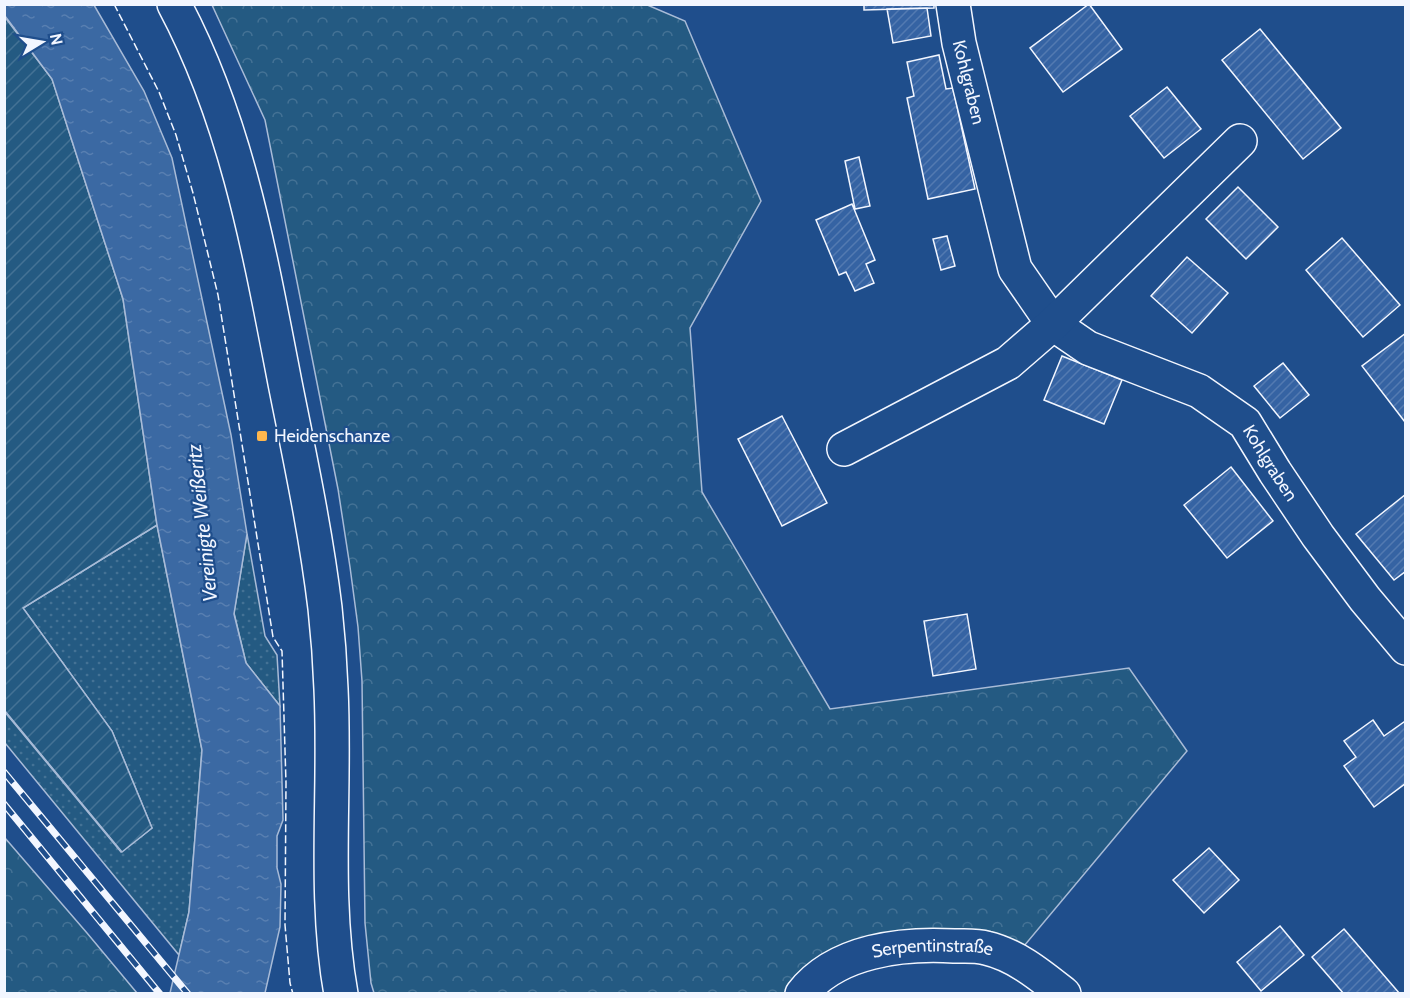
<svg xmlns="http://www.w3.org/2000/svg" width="1410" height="998" font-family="Cabin,sans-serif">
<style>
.grass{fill:url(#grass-dots);stroke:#a8bbd7;stroke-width:1.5}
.forest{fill:url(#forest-crowns);stroke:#a8bbd7;stroke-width:1.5}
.garden{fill:url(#garden-furrows);stroke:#a8bbd7;stroke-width:1.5}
.water{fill:url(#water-ripples);stroke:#a8bbd7;stroke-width:1.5}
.building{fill:url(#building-hatch);stroke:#f2f6ff;stroke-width:1.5}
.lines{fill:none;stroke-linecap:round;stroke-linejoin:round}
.minor-casing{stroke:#f2f6ff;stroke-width:36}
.secondary-casing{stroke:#f2f6ff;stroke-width:36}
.minor{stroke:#1f4e8c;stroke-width:33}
.secondary{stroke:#1f4e8c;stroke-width:33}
.rail-casing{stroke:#f2f6ff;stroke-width:7}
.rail{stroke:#1f4e8c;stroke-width:4.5;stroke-dasharray:14;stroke-linecap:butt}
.fence{stroke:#f2f6ff;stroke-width:1.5;stroke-dasharray:8 3;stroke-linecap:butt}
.poi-dot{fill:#ffb74d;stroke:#1f4e8c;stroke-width:2}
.labels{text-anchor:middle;stroke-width:4.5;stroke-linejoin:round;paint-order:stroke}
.street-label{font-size:18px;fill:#f2f6ff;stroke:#1f4e8c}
.poi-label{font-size:18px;fill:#f2f6ff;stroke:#1f4e8c;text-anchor:start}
.water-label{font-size:20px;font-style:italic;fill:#f2f6ff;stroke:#1f4e8c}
</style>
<defs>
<pattern id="grass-dots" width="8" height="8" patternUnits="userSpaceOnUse" patternTransform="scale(1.5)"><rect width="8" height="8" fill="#245a82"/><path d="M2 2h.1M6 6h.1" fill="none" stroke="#447295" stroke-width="1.8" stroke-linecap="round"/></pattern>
<pattern id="forest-crowns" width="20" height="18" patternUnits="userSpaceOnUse" patternTransform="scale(1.5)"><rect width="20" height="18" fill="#245a82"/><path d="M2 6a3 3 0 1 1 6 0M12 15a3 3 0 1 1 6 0" fill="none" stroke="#447295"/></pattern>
<pattern id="garden-furrows" width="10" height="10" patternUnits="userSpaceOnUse" patternTransform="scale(1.5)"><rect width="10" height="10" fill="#245a82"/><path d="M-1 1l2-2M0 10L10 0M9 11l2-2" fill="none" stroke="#447295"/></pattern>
<pattern id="water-ripples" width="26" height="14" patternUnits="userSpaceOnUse" patternTransform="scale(1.5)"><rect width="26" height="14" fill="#3b69a3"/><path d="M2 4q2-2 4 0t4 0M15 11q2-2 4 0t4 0" fill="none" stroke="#587fb1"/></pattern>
<pattern id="building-hatch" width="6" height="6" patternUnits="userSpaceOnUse" patternTransform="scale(1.5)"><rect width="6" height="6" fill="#3563a3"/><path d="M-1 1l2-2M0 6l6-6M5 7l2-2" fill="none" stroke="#537ab1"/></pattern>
</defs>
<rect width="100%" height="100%" fill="#1f4e8c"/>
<path class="grass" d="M 157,525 L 202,750 L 189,912 L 179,955 L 5,743 L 4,711 L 121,852 L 152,828 L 112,731 L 23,608 Z
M 247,534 L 265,636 L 277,655 L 280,706 L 246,663 L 234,613 Z"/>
<path class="forest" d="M 645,4 L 685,21 L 761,201 L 690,328 L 702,492 L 830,709 L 1129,668 L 1187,751 L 1024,946 L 921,935 L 790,993 L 374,993 L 371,983 L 365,923 L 362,681 L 358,627 L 350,567 L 338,489 L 265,120 L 212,5 Z
M 5,838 L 87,933 L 137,993 L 5,993 Z"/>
<path class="garden" d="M 4,16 L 52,79 L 123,299 L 157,525 L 23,608 L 112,731 L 152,828 L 122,852 L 5,711 Z"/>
<path class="water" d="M 5,4 L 94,5 L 144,91 L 172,158 L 231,435 L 247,534 L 234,614 L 246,663 L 280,706 L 283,820 L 277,836 L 277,868 L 281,884 L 280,927 L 265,993 L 170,993 L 189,912 L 202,750 L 157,525 L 123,299 L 52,79 L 5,16 Z"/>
<path class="building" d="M 864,4 L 934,4 L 934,8 L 864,10 Z
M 1089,4 L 1122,49 L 1063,92 L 1030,48 Z
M 927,8 L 931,36 L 893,43 L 887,9 Z
M 1260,29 L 1341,128 L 1303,159 L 1222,60 Z
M 939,55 L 946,89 L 953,88 L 975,189 L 928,199 L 907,98 L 914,96 L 907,62 Z
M 1167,87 L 1201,129 L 1164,158 L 1130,116 Z
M 859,157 L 870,206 L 855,209 L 845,161 Z
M 1238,187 L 1278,227 L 1246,259 L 1206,219 Z
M 852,204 L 875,260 L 866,264 L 874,283 L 855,291 L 846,272 L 839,275 L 816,220 Z
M 947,236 L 955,266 L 941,270 L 933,239 Z
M 1342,238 L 1400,305 L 1363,337 L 1306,270 Z
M 1187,257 L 1228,293 L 1192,333 L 1151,296 Z
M 1406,333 L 1406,421 L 1405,422 L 1362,366 Z
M 1062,356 L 1122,380 L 1104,424 L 1044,400 Z
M 1283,363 L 1309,395 L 1280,418 L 1254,386 Z
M 782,416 L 827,503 L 782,526 L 738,439 Z
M 1231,467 L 1273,521 L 1227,558 L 1184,505 Z
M 1406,494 L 1406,571 L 1394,580 L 1356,534 Z
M 967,614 L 976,669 L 933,676 L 924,621 Z
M 1373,720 L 1384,736 L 1404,722 L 1406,724 L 1406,783 L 1374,807 L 1344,766 L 1356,757 L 1344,741 Z
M 1209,848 L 1239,880 L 1204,913 L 1173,880 Z
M 1280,926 L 1304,955 L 1261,991 L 1237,962 Z
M 1344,929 L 1400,994 L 1344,994 L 1312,957 Z"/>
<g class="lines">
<defs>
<g id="minor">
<path id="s1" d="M 953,4 L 959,43 L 1015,269 L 1053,324 L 1088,348 L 1199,391 L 1245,423 L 1275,472 L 1318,536 L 1365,599 L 1406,648"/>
<path d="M 844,449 L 1008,363 L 1053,324 L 1240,141"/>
<path id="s2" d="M 802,994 C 836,950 903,943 954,946 C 964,946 976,945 986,948 C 1016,955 1040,975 1064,994"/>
</g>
<path id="secondary" d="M 174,4 C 237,122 260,254 285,383 C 300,458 316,533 325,608 C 328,635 330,662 331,689 C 336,790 323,894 341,994"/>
</defs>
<use href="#minor" class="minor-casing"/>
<use href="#secondary" class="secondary-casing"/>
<use href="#minor" class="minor"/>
<use href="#secondary" class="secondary"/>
<defs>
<path id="rail" d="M 4,772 L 188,994
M 4,804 L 160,994"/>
</defs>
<use href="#rail" class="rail-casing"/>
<use href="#rail" class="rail"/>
<path class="fence" d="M 114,4 L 159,92 L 176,135 L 193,193 L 218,295 L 273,637 L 282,651 L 286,783 L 285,925 L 290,983 L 293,994"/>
</g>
<rect class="poi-dot" x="256" y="430" width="12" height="12" rx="3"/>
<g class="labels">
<g class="street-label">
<text dy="6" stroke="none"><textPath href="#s1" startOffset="80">Kohlgraben</textPath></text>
<text dy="6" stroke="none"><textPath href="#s1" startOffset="604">Kohlgraben</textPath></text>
<text dy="6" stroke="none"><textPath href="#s2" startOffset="144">Serpentinstraße</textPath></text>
</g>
<g class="poi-label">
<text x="274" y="442">Heidenschanze</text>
</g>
<g class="water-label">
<text transform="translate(202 523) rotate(-96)" y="7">Vereinigte Weißeritz</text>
</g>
</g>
<rect width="1410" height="998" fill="none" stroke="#f2f6ff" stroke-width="12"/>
<g transform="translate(42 42) rotate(79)" stroke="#1f4e8c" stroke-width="4.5" paint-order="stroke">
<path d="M0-4.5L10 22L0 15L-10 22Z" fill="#f2f6ff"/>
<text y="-9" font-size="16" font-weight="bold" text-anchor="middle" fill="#f2f6ff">N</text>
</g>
</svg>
